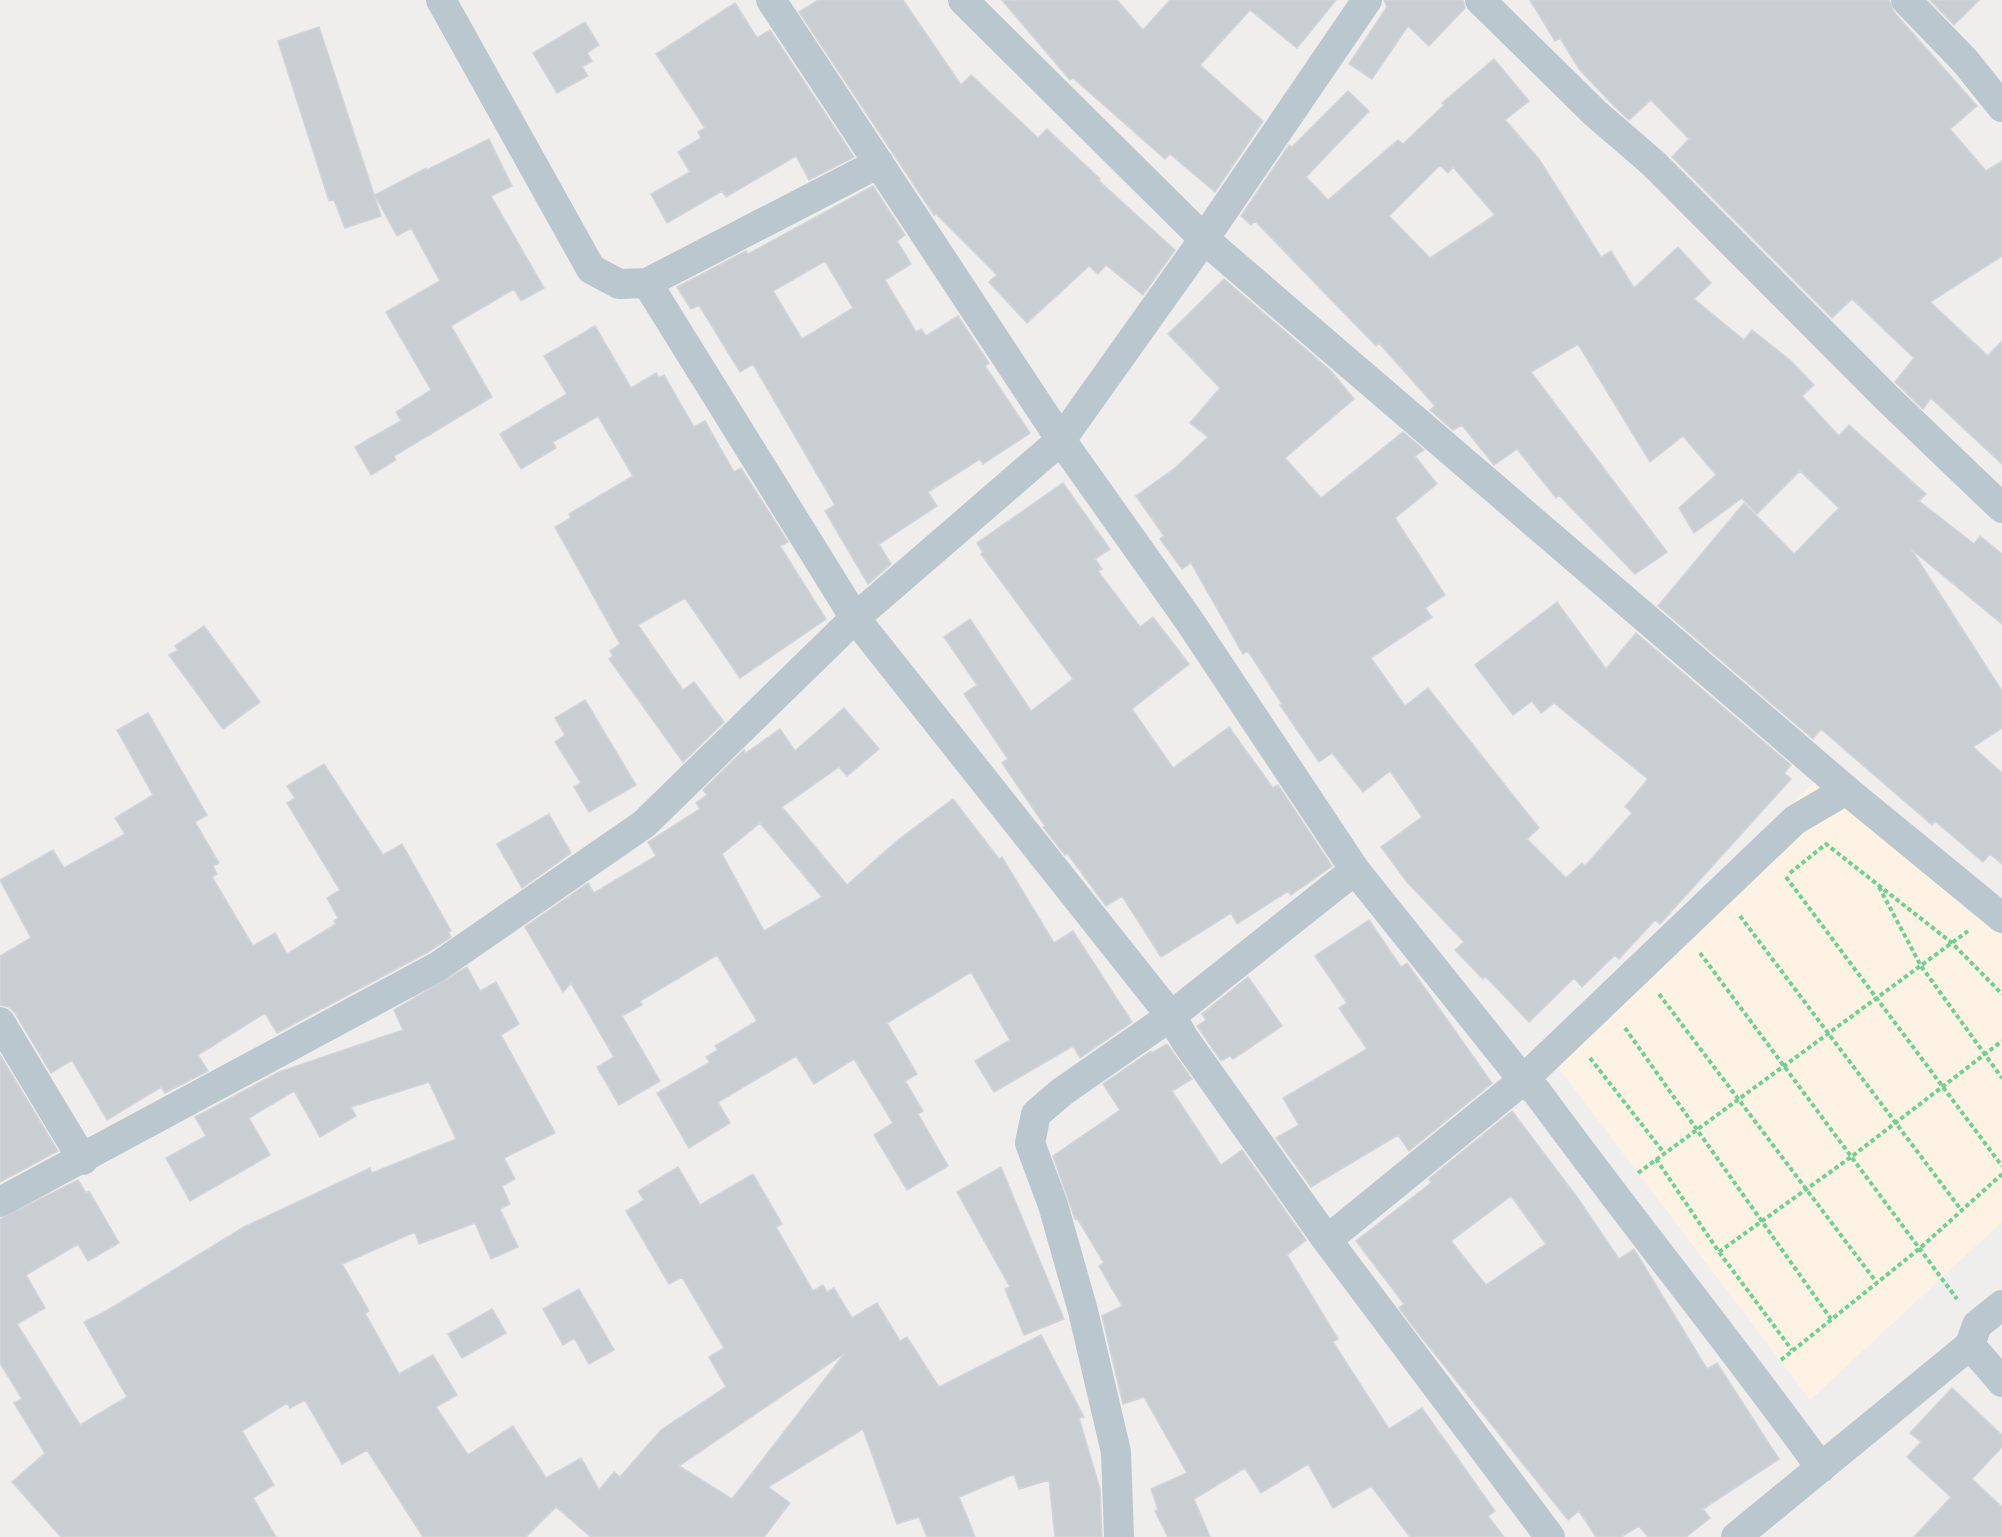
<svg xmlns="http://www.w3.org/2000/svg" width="2002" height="1537" font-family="'Roboto Condensed',sans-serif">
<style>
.commercial{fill:#fdf2e4}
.building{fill:#c9ced3;stroke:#d1d4d9;stroke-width:1.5;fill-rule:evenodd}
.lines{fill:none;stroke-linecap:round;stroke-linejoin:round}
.path{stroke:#6ed193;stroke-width:4;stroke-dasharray:4.5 3;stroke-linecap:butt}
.minor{stroke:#bac7ce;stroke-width:30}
</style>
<rect width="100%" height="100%" fill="#f0eded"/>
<path class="commercial" d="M 1821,775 L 2002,935 L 2002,1222 L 1810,1400 L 1545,1050 Z"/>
<path class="building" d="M 818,0 L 903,0 L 961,85 L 971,75 L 1038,138 L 1047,129 L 1100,179 L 1098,180 L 1175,250 L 1143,295 L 1106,265 L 1098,274 L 1089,266 L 1027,323 L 989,282 L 997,275 L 936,214 L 934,215 L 799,12 Z
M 1002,0 L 1117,0 L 1143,30 L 1170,0 L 1336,0 L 1297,48 L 1250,10 L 1200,65 L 1263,121 L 1215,192 L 1170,154 L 1165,159 L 1073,78 L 1070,80 Z
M 1384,0 L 1463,0 L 1465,8 L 1429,46 L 1408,26 L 1372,79 L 1349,64 L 1387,7 Z
M 1530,0 L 1889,0 L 1894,12 L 1977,106 L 1950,129 L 1986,171 L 2002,161 L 2002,256 L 1930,302 L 1988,356 L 2002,341 L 2002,464 L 1931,398 L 1923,409 L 1895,382 L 1914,358 L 1852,299 L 1832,318 L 1672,157 L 1689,139 L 1651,100 L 1629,120 L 1614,106 L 1579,69 L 1560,38 L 1555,41 Z
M 1930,0 L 1979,0 L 1954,25 Z
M 735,3 L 757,38 L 770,30 L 854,157 L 809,180 L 796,156 L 726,197 L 722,191 L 667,223 L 651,194 L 690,172 L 678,152 L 701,138 L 698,132 L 705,128 L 656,54 Z
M 585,22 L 599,45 L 587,53 L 592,61 L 582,67 L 588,76 L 557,93 L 533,53 Z
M 319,27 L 381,216 L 345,228 L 334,200 L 329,201 L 278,41 Z
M 1494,59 L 1529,101 L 1505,120 L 1539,159 L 1601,257 L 1611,251 L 1634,288 L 1678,247 L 1711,283 L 1694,299 L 1744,340 L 1752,330 L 1791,361 L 1814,385 L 1802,396 L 1839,436 L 1849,425 L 1926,494 L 1919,501 L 1974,544 L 1980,536 L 2002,554 L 2002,624 L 1911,549 L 2002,691 L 2002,728 L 1973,747 L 2002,773 L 2002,864 L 1990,854 L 1983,862 L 1935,821 L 1932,825 L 1821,729 L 1813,739 L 1658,606 L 1744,503 L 1794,554 L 1839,508 L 1800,471 L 1757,514 L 1742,498 L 1694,533 L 1679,508 L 1716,475 L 1683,436 L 1650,462 L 1578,344 L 1531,372 L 1667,552 L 1635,574 L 1559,495 L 1556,498 L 1517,449 L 1494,465 L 1462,425 L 1453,430 L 1430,410 L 1435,406 L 1379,343 L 1376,346 L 1255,221 L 1251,225 L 1241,216 L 1289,145 L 1292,147 L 1348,91 L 1369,111 L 1306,177 L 1328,200 L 1398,140 L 1403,144 L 1444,105 L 1442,103 ZM 1440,165 L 1448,173 L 1453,167 L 1495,215 L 1430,258 L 1389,216 Z
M 489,139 L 512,186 L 491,196 L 544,288 L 521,301 L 514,289 L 451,326 L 492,397 L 394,456 L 396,460 L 371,475 L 355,447 L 401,421 L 396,412 L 431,390 L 386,312 L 440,281 L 411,228 L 397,236 L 375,195 L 426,168 L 427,170 Z
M 873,186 L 905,235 L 897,241 L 911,264 L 885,280 L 916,332 L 921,329 L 926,336 L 958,316 L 989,363 L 985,366 L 1030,433 L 983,464 L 980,459 L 928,492 L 937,506 L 879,544 L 891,564 L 868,584 L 825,511 L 835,505 L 753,364 L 740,372 L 699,305 L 691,309 L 677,287 L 746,251 L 748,254 ZM 825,261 L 853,308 L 802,339 L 773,291 Z
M 1224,279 L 1331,371 L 1354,399 L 1285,458 L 1321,498 L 1403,432 L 1424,450 L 1415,456 L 1437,484 L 1395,518 L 1445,595 L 1425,608 L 1432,617 L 1371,658 L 1405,706 L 1428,688 L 1539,828 L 1527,839 L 1566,878 L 1582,863 L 1585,866 L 1632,813 L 1625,807 L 1648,779 L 1554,703 L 1541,713 L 1532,701 L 1513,715 L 1475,665 L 1557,602 L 1606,669 L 1636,633 L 1791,765 L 1784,773 L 1791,779 L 1660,924 L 1655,920 L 1619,959 L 1615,955 L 1582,987 L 1574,978 L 1529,1022 L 1485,976 L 1483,979 L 1455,950 L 1464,942 L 1407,882 L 1381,847 L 1422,817 L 1390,771 L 1363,792 L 1332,753 L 1319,762 L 1280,705 L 1282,704 L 1248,651 L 1243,654 L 1191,563 L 1182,569 L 1160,539 L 1164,536 L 1136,496 L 1175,468 L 1208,437 L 1190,423 L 1220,388 L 1168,334 Z
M 595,326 L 631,388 L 656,373 L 659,378 L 664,375 L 694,427 L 705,421 L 734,472 L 741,468 L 788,542 L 780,546 L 826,619 L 740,678 L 685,598 L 638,625 L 683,690 L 694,682 L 724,722 L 683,762 L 609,659 L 613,656 L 610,651 L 620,644 L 555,527 L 571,518 L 569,514 L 633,476 L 598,416 L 553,442 L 556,448 L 521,469 L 500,434 L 567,394 L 544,356 Z
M 1063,483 L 1110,549 L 1095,559 L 1102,569 L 1098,571 L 1140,627 L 1153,617 L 1189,664 L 1132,709 L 1173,768 L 1229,727 L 1273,788 L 1278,785 L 1332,866 L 1291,895 L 1288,891 L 1237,924 L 1231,913 L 1161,957 L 1122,896 L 1106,906 L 1067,853 L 1065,855 L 1043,827 L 1045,826 L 1002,763 L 1008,759 L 964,694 L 977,685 L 944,637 L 970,619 L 1031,711 L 1073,679 L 981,554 L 983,552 L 977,543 Z
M 204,626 L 260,702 L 223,729 L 169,655 L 178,650 L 175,646 Z
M 585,700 L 636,785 L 589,812 L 574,787 L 581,783 L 555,742 L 565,735 L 555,718 Z
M 844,708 L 879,749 L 847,776 L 839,767 L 782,807 L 847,885 L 898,840 L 953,799 L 999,859 L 1002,857 L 1054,943 L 1073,931 L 1132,1022 L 1080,1058 L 1073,1046 L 994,1092 L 975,1061 L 1010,1040 L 971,972 L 887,1023 L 917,1074 L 905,1081 L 923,1111 L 918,1114 L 948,1166 L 907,1190 L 874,1135 L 893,1123 L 854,1059 L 814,1084 L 796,1056 L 718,1102 L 730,1123 L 689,1148 L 657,1093 L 710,1062 L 706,1057 L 718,1050 L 715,1046 L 757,1021 L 717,955 L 640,1001 L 642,1005 L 622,1016 L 660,1081 L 619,1105 L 597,1067 L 614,1057 L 571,983 L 563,992 L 525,927 L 588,883 L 594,893 L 656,856 L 648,842 L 700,809 L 696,803 L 707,795 L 703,790 L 744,750 L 746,753 L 780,729 L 795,751 ZM 760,823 L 822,897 L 764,931 L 722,854 Z
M 148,713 L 207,815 L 195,822 L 219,863 L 213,866 L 217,874 L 212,877 L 253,946 L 275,933 L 287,954 L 336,924 L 334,921 L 338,918 L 327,898 L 340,890 L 287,803 L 295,798 L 287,786 L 324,764 L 383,855 L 402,844 L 451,931 L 448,932 L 451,937 L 428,952 L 277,1033 L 265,1013 L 198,1055 L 208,1071 L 165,1093 L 161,1087 L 107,1120 L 72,1060 L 51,1073 L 15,1013 L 9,1007 L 0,1005 L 0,956 L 31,938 L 0,880 L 53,850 L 64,868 L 125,834 L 115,818 L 153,795 L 117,730 Z
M 549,814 L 571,853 L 522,888 L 497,844 Z
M 1369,920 L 1401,967 L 1407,963 L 1492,1083 L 1409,1151 L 1398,1135 L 1311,1187 L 1276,1138 L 1299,1125 L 1283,1098 L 1367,1049 L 1339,1008 L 1347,1003 L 1315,956 Z
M 467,967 L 480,991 L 496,982 L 519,1024 L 501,1035 L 555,1133 L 504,1158 L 515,1179 L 502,1186 L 510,1204 L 500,1209 L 518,1247 L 491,1259 L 475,1223 L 419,1244 L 415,1232 L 342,1264 L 369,1311 L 365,1313 L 399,1374 L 433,1355 L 457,1395 L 436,1407 L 468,1455 L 513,1426 L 546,1478 L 581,1458 L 599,1490 L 614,1472 L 620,1477 L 661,1430 L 726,1387 L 709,1357 L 724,1348 L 682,1277 L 669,1284 L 626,1211 L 644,1200 L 638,1191 L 678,1167 L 700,1205 L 753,1174 L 782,1224 L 776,1227 L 813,1291 L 823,1285 L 827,1292 L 834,1288 L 852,1318 L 877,1303 L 900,1341 L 907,1337 L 939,1387 L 1041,1335 L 1084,1417 L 1079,1418 L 1100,1489 L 1102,1537 L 1055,1537 L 1049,1480 L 1019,1489 L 1014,1474 L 959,1497 L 975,1537 L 927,1537 L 919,1517 L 897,1524 L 863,1429 L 768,1487 L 790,1503 L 764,1537 L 591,1537 L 556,1507 L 526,1537 L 423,1537 L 367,1450 L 342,1464 L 305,1400 L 290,1408 L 287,1403 L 242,1431 L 274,1485 L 253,1498 L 276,1537 L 61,1537 L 12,1482 L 45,1453 L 14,1403 L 22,1399 L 0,1363 L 0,1219 L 78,1180 L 86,1193 L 89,1191 L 119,1243 L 88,1261 L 78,1244 L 26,1275 L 45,1308 L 17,1324 L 80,1425 L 127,1397 L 84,1322 L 108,1310 L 244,1227 L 370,1168 L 372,1173 L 456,1139 L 429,1082 L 351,1107 L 356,1116 L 320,1137 L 294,1091 L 249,1118 L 270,1155 L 190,1201 L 166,1158 L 206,1136 L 195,1117 L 279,1072 L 403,1030 L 394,1010 ZM 845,1353 L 732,1499 L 679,1466 Z
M 1248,977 L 1282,1026 L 1233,1059 L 1230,1056 L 1221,1061 L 1197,1026 L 1206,1020 L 1202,1014 Z
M 1167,1044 L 1192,1079 L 1172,1091 L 1221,1165 L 1242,1150 L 1306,1240 L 1287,1255 L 1338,1339 L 1333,1342 L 1389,1429 L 1422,1408 L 1495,1511 L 1488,1516 L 1504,1537 L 1410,1537 L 1371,1486 L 1333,1508 L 1308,1464 L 1261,1493 L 1245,1468 L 1194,1499 L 1210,1537 L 1168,1537 L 1155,1511 L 1158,1510 L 1151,1489 L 1187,1473 L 1144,1397 L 1123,1404 L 1102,1316 L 1122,1306 L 1099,1266 L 1104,1263 L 1077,1218 L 1075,1219 L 1053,1156 L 1120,1110 L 1103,1084 L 1151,1051 L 1152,1053 Z
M 0,1055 L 58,1151 L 0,1182 Z
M 1512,1111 L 1577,1197 L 1619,1259 L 1634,1249 L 1707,1369 L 1717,1363 L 1779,1459 L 1703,1509 L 1710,1518 L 1686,1537 L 1648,1537 L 1639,1526 L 1621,1537 L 1596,1537 L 1579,1511 L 1568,1520 L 1418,1333 L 1399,1308 L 1404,1304 L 1356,1241 L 1431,1183 L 1429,1179 ZM 1511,1196 L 1546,1244 L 1486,1285 L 1451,1241 Z
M 1001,1167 L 1064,1319 L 1024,1335 L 1005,1289 L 1010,1287 L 957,1192 Z
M 579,1289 L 614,1350 L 589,1364 L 574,1338 L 563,1345 L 543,1309 Z
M 492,1309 L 506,1333 L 462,1358 L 448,1334 Z
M 1952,1388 L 2002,1435 L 2002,1447 L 1972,1479 L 2002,1507 L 2002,1537 L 1914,1537 L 1951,1497 L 1907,1457 L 1921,1442 L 1910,1433 Z"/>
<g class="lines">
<path class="path" d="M 1790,873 L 1826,844 L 1952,943 L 2002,994
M 1786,877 L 2002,1166
M 1879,887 L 1921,966 L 2002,1078
M 1740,916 L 1962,1211
M 1700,953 L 1957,1299
M 1659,994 L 1877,1283
M 1625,1028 L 1831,1319
M 1590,1058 L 1664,1153
M 1656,1159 L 1719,1252 L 1792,1350
M 1638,1173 L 1968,931
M 1719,1252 L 1851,1157 L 2002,1041
M 1781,1360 L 1919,1249 L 2002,1174"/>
<path class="minor" d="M 441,0 L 591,269 L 619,284 L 647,283 L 879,163
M 771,0 L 1061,440 L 1188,619 L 1355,870 L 1523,1080 L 1537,1092 C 1630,1219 1729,1341 1821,1468
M 963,0 L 1204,239 L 1846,790 L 2002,918
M 1480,0 L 1595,113 L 1654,164 L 1887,398 L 2002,508
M 1906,0 L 1965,61 L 2002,107
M 647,283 L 855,618 L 1171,1016 L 1185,1040 L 1327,1240 L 1550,1537
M 0,1022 L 83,1160
M 0,1202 L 437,967 L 644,824 L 855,618 L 1061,440 L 1204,239 L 1367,0
M 1327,1240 L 1523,1080 L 1795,820 L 1846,790
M 1970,1345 L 2002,1382
M 1119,1537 L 1116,1452 L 1083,1311 L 1053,1205 L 1030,1143 L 1036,1114 L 1063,1091 L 1171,1016 L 1355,870
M 1736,1537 L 1970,1345 L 1977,1325 L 2002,1305"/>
</g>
</svg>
